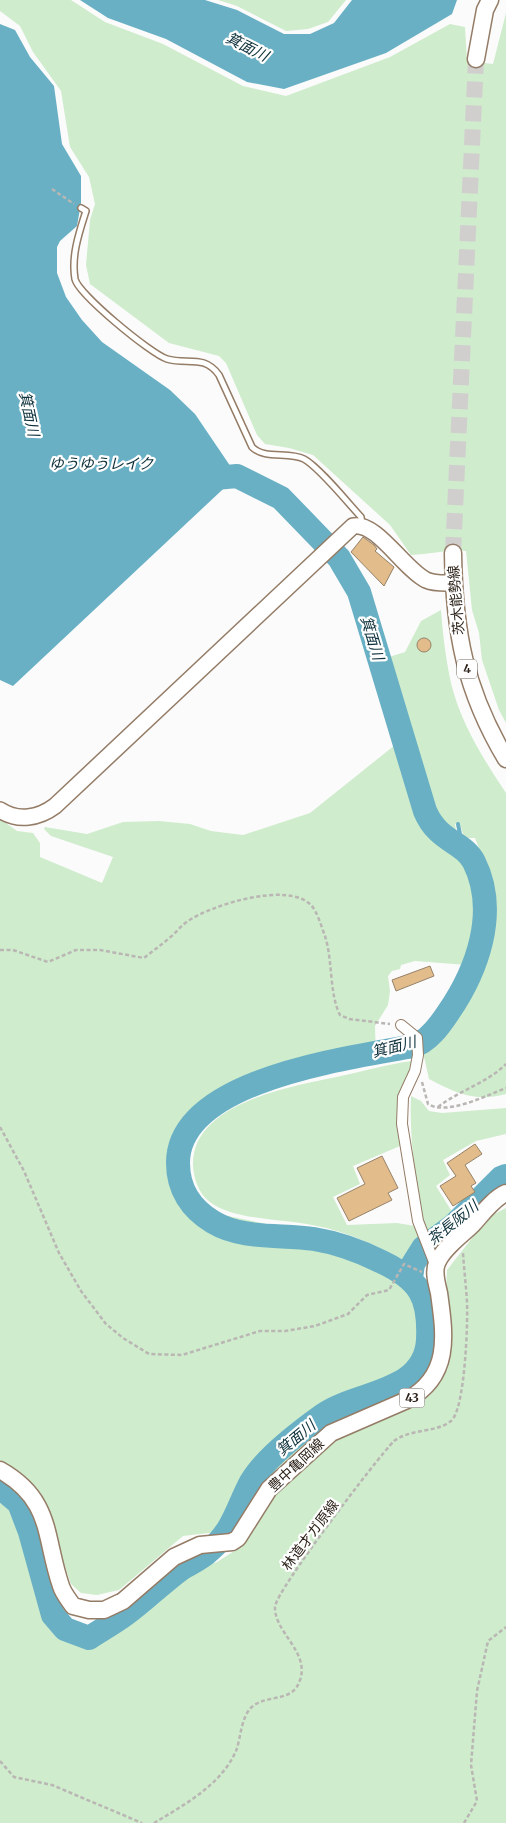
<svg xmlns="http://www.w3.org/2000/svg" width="506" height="1823" font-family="Merriweather,'Noto Sans JP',serif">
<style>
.green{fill:#cfeccd}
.water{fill:#69b0c5}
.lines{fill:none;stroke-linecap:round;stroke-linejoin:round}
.stream{stroke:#69b0c5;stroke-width:4}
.river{stroke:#69b0c5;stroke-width:24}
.building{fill:#e2bc8b;stroke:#968269}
.primary-tunnel{stroke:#d1cfce;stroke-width:16;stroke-dasharray:16 8;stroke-linecap:butt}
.lane-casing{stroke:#947c66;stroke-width:8}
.street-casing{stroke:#947c66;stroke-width:12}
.secondary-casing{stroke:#947c66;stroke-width:18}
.primary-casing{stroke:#947c66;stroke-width:19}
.path{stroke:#b9b6b3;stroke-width:2.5;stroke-dasharray:4 2.5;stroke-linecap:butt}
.lane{stroke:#fff;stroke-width:5}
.street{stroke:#fff;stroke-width:10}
.secondary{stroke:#fff;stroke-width:15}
.primary{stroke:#fff;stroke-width:16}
.labels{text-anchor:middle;stroke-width:4.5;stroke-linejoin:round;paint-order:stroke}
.shield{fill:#fff;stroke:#6b645d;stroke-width:1}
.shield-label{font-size:12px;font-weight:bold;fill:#2b2118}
.street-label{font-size:14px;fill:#2b2118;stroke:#fff}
.water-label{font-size:15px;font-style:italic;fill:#0e313b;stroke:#fff}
</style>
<rect width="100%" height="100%" fill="#fbfbfb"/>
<path class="green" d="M 0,0 L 71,0 L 105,22 L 163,44 L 243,86 L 286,96 L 390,57 L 450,24 L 465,27 L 467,61 L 493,64 L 506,13 L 506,723 L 499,710 L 482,660 L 479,633 L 472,610 L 466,551 C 447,550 430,554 411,555 L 390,525 L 313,455 L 289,448 L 265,444 L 257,435 L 226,363 L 219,356 L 169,343 L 90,284 L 86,265 L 90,220 L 95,204 L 89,177 L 70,147 L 61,91 L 33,52 L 20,26 L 0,11 Z
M 218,0 L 346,0 L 328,22 L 308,29 L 286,31 L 237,6 Z
M 441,610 C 443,636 446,662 452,687 C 462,725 484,760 506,793 L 506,1094 C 474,1102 458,1094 429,1079 L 422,1048 C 463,1017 485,978 490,928 C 491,916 493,905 491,893 C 489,874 482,856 475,838 L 464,838 L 460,823 L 455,824 L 457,837 L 442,825 L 434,811 L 401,706 L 404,704 L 389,657 L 405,652 L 421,621 Z
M 395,745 C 403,770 410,807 424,828 C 435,844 452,850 464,865 C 483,889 478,939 467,965 L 415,961 L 401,965 L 400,969 L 392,971 L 388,976 L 390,991 L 388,1005 L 375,1026 L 376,1060 C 321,1072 182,1087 185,1166 C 186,1186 196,1202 213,1213 L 335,1238 L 373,1251 L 416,1273 L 425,1285 L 434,1311 L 435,1348 L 430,1366 L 425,1376 L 411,1389 L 386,1402 L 341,1419 L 323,1430 L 276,1470 L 217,1532 L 183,1536 L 119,1590 L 97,1595 L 81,1593 L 71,1584 L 40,1493 L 19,1472 L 0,1460 L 0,819 L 17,831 L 33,833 L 40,843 L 40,857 L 102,883 L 113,857 L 51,836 L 44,829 L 45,827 L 87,834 L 123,822 L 159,821 L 190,824 L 211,831 L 243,835 L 310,813 Z
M 412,1061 C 413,1069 401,1088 399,1098 C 395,1113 399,1130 400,1146 L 353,1166 L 360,1184 L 333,1197 L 347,1225 L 397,1223 L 415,1226 L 426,1252 L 417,1267 C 383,1249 351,1232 312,1225 C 283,1219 241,1220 216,1206 C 200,1197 194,1182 193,1165 C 192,1101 296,1086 341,1076 C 365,1071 388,1064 412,1061 Z
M 411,1096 L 421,1101 L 429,1111 L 442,1113 L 506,1108 L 506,1134 L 476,1141 L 443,1160 L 450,1175 L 436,1186 L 454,1215 L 489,1181 L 498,1188 L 445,1240 L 432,1248 C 417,1209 409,1138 411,1096 Z
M 506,1208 L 506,1823 L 0,1823 L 0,1499 L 14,1509 L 45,1620 L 60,1635 L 92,1647 L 116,1631 L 188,1572 L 217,1562 L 239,1548 L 254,1530 L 275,1493 L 332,1442 L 366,1426 L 416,1406 L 432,1393 L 447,1370 L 451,1354 L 446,1291 L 447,1270 L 476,1233 L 494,1214 Z"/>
<path class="water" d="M 80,0 L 205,0 L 237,10 L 284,34 L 310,34 L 334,23 L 352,0 L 457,0 L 452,14 L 386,53 L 284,89 L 247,82 L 166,39 L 108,18 Z
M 0,24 L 15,30 L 30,57 L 54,86 L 62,144 L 81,176 L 81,203 L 77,226 L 60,241 L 57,247 L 57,273 L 66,297 L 82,320 L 102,342 L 170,390 L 195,414 L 237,476 L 13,686 L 0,680 Z"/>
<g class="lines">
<path class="stream" d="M 458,824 L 463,850"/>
<path class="river" d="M 411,1278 L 413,1264 L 423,1248 L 453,1226 L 501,1178 L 506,1176
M 0,1487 L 19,1503 L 30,1532 L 53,1615 L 65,1629 L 89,1638 C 101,1630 114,1623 126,1614 C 145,1600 162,1583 181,1569 C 190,1563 201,1559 209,1551 C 234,1530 237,1508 251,1482 C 264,1459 302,1430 323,1415 C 357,1391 425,1394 428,1340 C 430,1297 420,1280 382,1262 C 360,1251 339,1243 314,1239 C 281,1234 243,1240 213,1222 C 191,1209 178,1189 178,1163 C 178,1079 351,1058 413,1046 C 428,1042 440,1025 448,1013 C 477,971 499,912 474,862 C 463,841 438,842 425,811 L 359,592 L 339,558 L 281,498 L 237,476 L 205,479"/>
</g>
<path class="building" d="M 363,537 L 374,545 L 377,549 L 375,551 L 394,567 L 384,586 L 351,552 Z
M417 645a7 7 0 1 1 14 0a7 7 0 1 1-14 0Z
M 430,966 L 434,976 L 396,991 L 392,980 Z
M 475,1144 L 482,1154 L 465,1165 L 476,1183 L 471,1186 L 475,1192 L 453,1206 L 440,1186 L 456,1176 L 447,1163 Z
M 382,1156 L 398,1188 L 388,1193 L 392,1200 L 349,1221 L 337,1198 L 365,1184 L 357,1168 Z"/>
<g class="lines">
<path class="primary-tunnel" d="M 453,553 L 476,59"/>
<defs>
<path id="lane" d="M 81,208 L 86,211 C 79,233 71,256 75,279 C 78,294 151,354 167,359 C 187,365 204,354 219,375 L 252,447 C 265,460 288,451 304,459 C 319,467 348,503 361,517 L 362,525"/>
<path id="street" d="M 401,1025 L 417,1038 L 418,1055 L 415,1071 L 403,1097 L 402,1124 L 418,1221 L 436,1267"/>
<path id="secondary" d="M 0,810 C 18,822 39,818 55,806 L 353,526 C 376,521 404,569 426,580 C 435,584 444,583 453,583"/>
<path id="primary" d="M 476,59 L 485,10 L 490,0
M 453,553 C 454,632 465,690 506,759
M 0,1470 C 53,1500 44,1537 61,1586 C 63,1593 69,1600 73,1606 L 89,1610 L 104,1610 L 123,1601 L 174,1557 L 200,1545 L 232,1542 L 238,1538 L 269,1489 L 331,1433 L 407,1400 C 451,1376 445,1336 439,1293 C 437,1284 433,1272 437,1263 C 443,1248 462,1235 473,1224 C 482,1214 494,1198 506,1193"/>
</defs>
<use href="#lane" class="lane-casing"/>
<use href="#street" class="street-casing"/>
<use href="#secondary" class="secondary-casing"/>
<use href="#primary" class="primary-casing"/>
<path class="path" d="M 52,189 L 74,204
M 0,950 L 13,950 L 48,962 L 76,950 L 100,950 L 144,958 C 154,950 164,943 174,934 C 178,930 182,925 188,921 C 212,905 287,881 311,905 C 317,911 322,928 325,936 C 333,961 329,993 340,1015 L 349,1019 L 390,1024
M 422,1082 L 428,1104 C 447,1116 487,1095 506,1088
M 438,1107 C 460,1090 487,1083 506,1064
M 0,1127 L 24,1171 L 59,1253 L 81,1291 L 106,1324 L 123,1338 L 149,1354 L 182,1355 L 260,1331 L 285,1331 L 315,1326 L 348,1314 L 367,1295 L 389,1290 L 404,1264 L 422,1272
M 0,1761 L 14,1777 L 52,1785 L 142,1823
M 154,1823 C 184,1805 221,1785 236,1751 C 241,1738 241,1715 253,1706 C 268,1694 293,1703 300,1680 C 310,1652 274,1632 275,1607 C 275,1592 378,1457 394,1441 C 412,1428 436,1433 451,1421 C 465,1410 468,1322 467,1302 C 466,1285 464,1269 463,1253
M 464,1823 L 477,1801 L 471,1765 L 477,1691 L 488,1641 L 506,1627"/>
<use href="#lane" class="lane"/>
<use href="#street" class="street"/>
<use href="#secondary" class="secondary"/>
<use href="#primary" class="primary"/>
</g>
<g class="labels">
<g class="shield">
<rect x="457" y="659.5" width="20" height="19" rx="4"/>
<rect x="399.5" y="1388.5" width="25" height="19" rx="4"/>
</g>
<g class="shield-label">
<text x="467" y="673">4</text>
<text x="412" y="1402">43</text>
</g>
<g class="street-label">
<text transform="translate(456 600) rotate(-95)" y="5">茨木能勢線</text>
<text transform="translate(296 1465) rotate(-43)" y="5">豊中亀岡線</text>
<text transform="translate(310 1535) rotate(-53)" y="5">林道才ガ原線</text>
</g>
<g class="water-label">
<text transform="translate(247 47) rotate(27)" y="5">箕面川</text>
<text transform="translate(29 414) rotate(78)" y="5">箕面川</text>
<text x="101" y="469">ゆうゆうレイク</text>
<text transform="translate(372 638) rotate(73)" y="5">箕面川</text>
<text transform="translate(394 1047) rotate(-14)" y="5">箕面川</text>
<text transform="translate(453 1223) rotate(-39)" y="5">茶長阪川</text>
<text transform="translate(296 1438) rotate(-40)" y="5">箕面川</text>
</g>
</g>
</svg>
